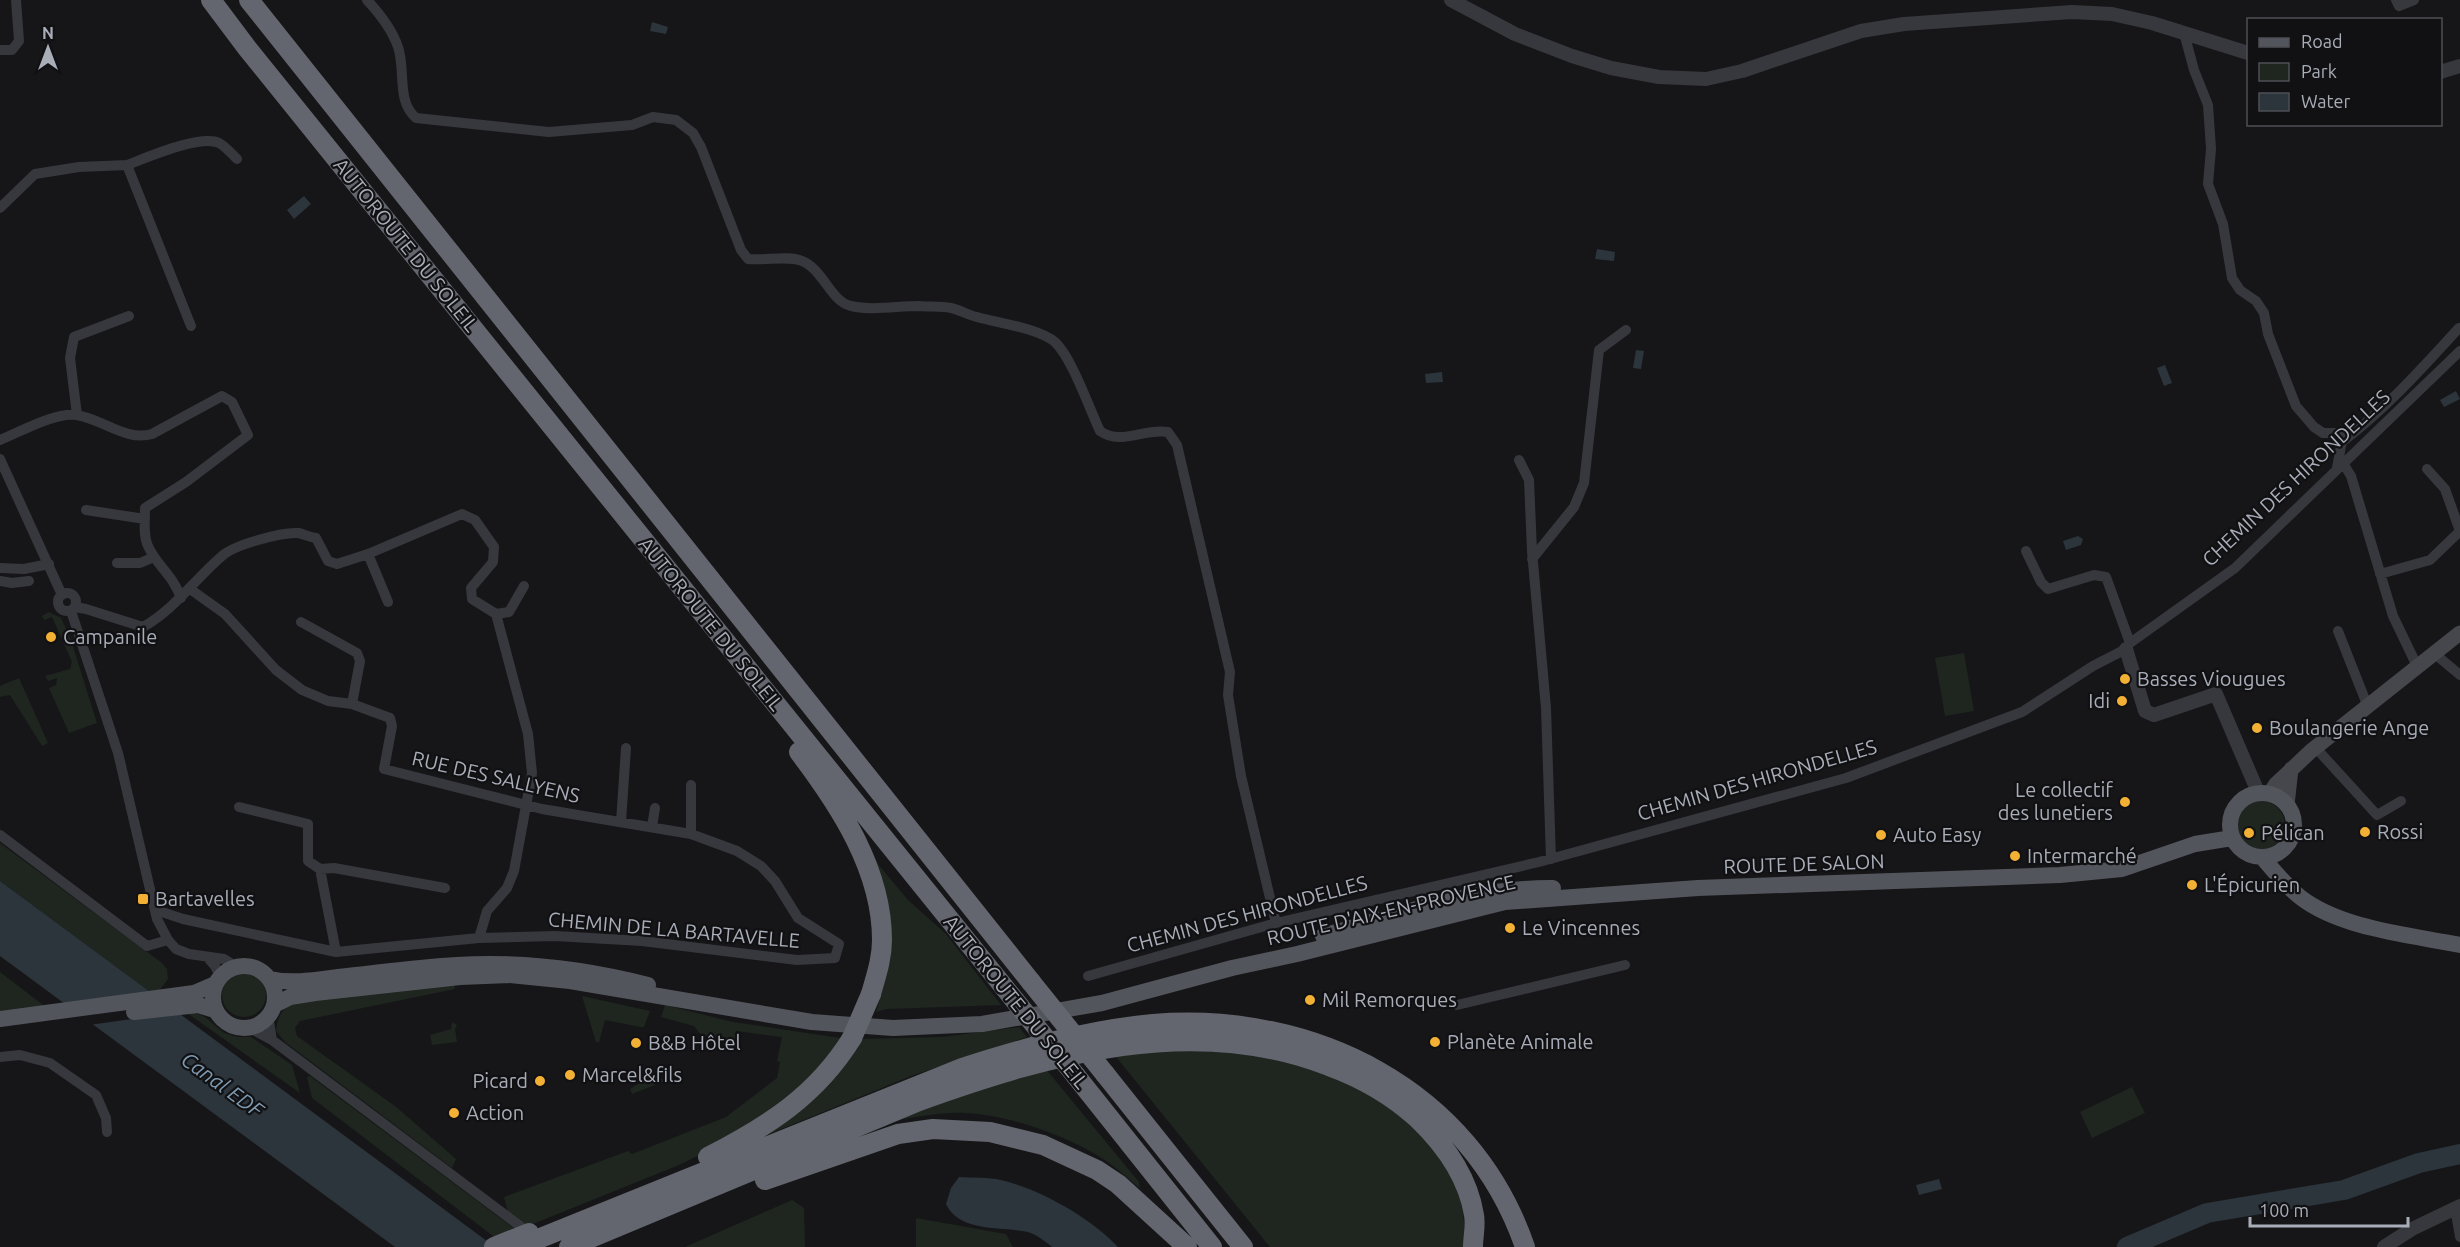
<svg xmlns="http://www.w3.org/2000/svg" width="2460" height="1247" font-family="Ubuntu,sans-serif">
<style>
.green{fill:#1e261f}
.water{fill:#2c353c}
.pier{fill:#161618}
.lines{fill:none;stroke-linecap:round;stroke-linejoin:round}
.river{stroke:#2c353c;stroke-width:20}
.minor{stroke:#37383d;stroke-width:10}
.tertiary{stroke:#37383d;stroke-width:14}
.secondary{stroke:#45474d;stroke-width:15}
.primary{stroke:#53555c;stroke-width:16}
.motorway{stroke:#63666e;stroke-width:20}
.motorway-bridge{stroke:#63666e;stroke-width:20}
.poi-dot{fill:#f2b134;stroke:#111113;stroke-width:2}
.labels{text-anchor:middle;stroke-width:4.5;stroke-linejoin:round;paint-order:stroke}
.street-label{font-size:20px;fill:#a8adb8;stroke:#111113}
.poi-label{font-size:20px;fill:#a8adb8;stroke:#111113;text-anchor:start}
.water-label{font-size:21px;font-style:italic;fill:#7f9bb3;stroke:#111113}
</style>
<rect width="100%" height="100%" fill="#161618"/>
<path class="green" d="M 49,612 L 61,618 L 71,640 L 97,723 L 69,733 L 49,688 L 56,685 L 57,678 L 48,681 L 45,676 L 70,669 L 72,662 L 52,617 L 44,620 L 42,616 Z
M 1964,653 L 1974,711 L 1945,716 L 1935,658 Z
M 19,678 L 48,743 L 42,746 L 10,695 L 0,697 L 0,686 Z
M2237 825a24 24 0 1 1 48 0a24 24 0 1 1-48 0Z
M 860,829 L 867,840 L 878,864 L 908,900 L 946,934 L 1001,1005 L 887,1009 L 876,1012 L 884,984 Z
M 0,843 L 162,963 L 167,969 L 168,979 L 155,996 L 0,881 Z
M 0,972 L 47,1008 L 0,1012 Z
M222 995a22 22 0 1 1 44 0a22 22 0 1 1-44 0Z
M 454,983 L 455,989 L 300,1021 L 295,1028 L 297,1036 L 395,1106 L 456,1159 L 452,1168 L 285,1042 L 276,1031 C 278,1013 283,1007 300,1001 Z
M 582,996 L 650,1011 L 644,1027 L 641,1027 L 605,1020 L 599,1042 L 596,1042 Z
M 665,1005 L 733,1022 L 847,1039 L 817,1079 L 722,1144 L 679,1165 L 523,1228 L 509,1216 L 504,1197 L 628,1151 L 632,1154 L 726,1117 L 777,1078 L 780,1062 L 777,1061 L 782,1037 L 736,1031 L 734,1043 L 701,1035 L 694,1026 L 661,1017 Z
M 193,1012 L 205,1017 L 224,1033 L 238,1037 L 251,1037 L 292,1065 L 300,1093 L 187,1013 Z
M 452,1022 L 457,1025 L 455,1029 L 457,1042 L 432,1045 L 430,1035 L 451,1029 Z
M 1019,1027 L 1027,1037 L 911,1076 L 757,1139 L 834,1076 L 862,1039 L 942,1037 Z
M 1166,1049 C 1192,1050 1218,1049 1244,1052 C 1256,1053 1268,1058 1279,1061 C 1308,1068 1334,1076 1361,1089 C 1418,1117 1474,1180 1463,1247 L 1270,1247 L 1113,1053 Z
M 1045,1068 L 1139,1182 L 1140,1188 C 1127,1178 1114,1165 1100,1157 C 1064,1135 1008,1115 966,1113 C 941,1112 917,1117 893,1121 L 967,1093 Z
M 310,1076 L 516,1230 L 497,1239 L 312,1098 L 307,1077 Z
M 648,1078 L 660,1078 L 665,1081 L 632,1094 L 630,1089 Z
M 2132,1087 L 2145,1113 L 2092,1138 L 2080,1112 Z
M 792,1200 L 804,1208 L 805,1247 L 685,1247 Z
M 916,1218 L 1006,1234 L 1013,1247 L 916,1247 Z"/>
<path class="water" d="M 652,22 L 668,27 L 666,34 L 650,31 Z
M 304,196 L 311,204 L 294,219 L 287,210 Z
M 1597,249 L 1615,252 L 1614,261 L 1595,259 Z
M 1636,350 L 1644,351 L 1641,369 L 1633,368 Z
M 2165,365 L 2172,383 L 2164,386 L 2157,368 Z
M 1442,372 L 1443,382 L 1426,383 L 1425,374 Z
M 2456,391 L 2460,399 L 2444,407 L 2440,400 Z
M 2078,536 L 2083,539 L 2081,545 L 2066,550 L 2063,541 Z
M 0,881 L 495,1247 L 395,1247 L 0,956 Z
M 959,1177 C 973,1178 988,1177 1001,1180 C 1040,1189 1091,1218 1118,1247 L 1052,1247 C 1045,1241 1037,1235 1028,1232 C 1000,1226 960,1233 946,1204 L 951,1188 Z
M 1939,1179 L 1942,1189 L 1919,1195 L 1916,1185 Z"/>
<path class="pier" d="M 64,1007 L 182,1012 L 89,1025 Z"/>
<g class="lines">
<path class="river" d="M 2127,1247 L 2207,1213 L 2344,1190 L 2419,1163 L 2460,1154"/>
<path class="minor" d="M 367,0 C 380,14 392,29 398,47 C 406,70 396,101 416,118 L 549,132 L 632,125 L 653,117 L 676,120 L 693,133 L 701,147 L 741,250 L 748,259 C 764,261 789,255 802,261 C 823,269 831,302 851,306 C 873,311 897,306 919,306 C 930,307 941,306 951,308 C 960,310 968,315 977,317 C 998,323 1038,328 1055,342 C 1072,358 1089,408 1100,431 C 1121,446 1143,428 1168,432 L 1177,445 L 1230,672 L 1228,695 L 1241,776 L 1276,923
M 2396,0 L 2399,6 L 2414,0
M 2184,33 L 2194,70 L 2208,105 L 2211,149 L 2208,184 L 2223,224 L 2232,278 L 2240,290 L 2256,301 L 2264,313 L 2268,334 L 2296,406 L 2314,427 L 2323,433 L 2339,433 L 2343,435 L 2337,468
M 0,50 L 12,50 L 19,41 L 16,0
M 127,165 C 146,158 200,134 219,143 C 225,146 232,154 237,159
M 0,208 L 35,174 L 79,167 L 127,165 L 191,326
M 77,415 L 70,358 L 74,337 L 129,316
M 0,440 C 20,432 55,412 76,415 C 101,418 126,442 152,434 L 222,396 L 232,402 L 248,435 L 186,482 L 145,508 C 145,520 143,536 148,546 C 157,566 173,575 181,598
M 2342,442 C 2386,409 2422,368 2459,328
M 0,459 L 62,595
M 1519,460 L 1529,480 L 1532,551 L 1546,708 L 1551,859
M 2343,463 L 2351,476 L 2393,616 L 2418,668
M 86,510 L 145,519
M 2026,551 L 2041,582 L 2048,589 L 2094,575 L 2106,577 L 2130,643
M 368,554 L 388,602
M 1532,559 L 1574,507 L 1584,483 L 1599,350 L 1626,330
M 117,563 L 140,563 L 154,557
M 0,568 L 24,569 L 49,564
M 2380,574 L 2430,560 L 2460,531 L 2445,489 L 2427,469
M 0,581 L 12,583 L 29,581
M58 602a9 9 0 1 1 18 0a9 9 0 1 1-18 0Z
M 75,607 L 86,609 L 143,627 C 175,609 195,579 222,556 C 234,545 281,532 298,533 C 303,534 310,537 316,538 L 328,561 L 337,564 L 368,554 L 462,514 L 475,520 L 494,547 L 493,562 L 471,588 L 472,599 L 496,614 L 509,612 L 524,586
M 71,611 L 118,753 L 157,919 L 168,940 L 176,949 L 189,954 L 224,959 L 235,966
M 301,622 L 357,653 L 360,661 L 352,704
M 2338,631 L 2368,707
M 2435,654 L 2460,675
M 2315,747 L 2377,815 L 2401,801
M 691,785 L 691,834
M 239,807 L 308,824 L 308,861 L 320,869
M 621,822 L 626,748
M 652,827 L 655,808
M 0,835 L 147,946 L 168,940
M 156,910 L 183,919 L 336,952 L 479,938 L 555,936 L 642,941 L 797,960 L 835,958 L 839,944 L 798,918 L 775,881 L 761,866 L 737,851 L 691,834 L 542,809 L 384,769 L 392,726 L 390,718 L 352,704 L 328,701 L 302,690 L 276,670 L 225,614 L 190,589
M 479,938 L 487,911 L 507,888 L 514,871 L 532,773 L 528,734 L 496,614
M 336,952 L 320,869 L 334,868 L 445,888
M 207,957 L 215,966 L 220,976
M 1088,976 L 1276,923 L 1539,862 L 1846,778 L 2022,712 L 2093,666 L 2126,649 L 2130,643 L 2235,568 L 2460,351
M 1457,1005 L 1625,965
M 268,1016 L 272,1040
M 248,1027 L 272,1040 L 520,1226
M 0,1057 L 20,1055 L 50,1063 L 96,1095 L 106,1118 L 107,1132
M 2455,1208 L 2460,1237"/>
<path class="tertiary" d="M 1451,0 L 1515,34 L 1572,56 L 1611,68 L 1659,77 L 1706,79 L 1742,71 L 1861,31 L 1904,24 L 2072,12 L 2112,14 L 2152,23 L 2248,53
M 2440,72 L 2460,66
M 2126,649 L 2145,711 L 2154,715 L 2216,694 L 2258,792
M 2384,1247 L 2412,1229 L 2460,1206"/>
<path class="secondary" d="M 2270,793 L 2276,784 L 2311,751 L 2460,633
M 2287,805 L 2291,769"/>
<path class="primary" d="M2230 825a32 32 0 1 1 64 0a32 32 0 1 1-64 0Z
M 2262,857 C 2274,871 2286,886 2300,897 C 2341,929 2411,935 2460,945
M 1323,936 C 1398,915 1475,887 1553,888
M213 997a31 31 0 1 1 62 0a31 31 0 1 1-62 0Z
M 270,979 C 292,984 315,980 338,977 C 377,973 417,967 457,965 C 522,961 585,969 648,985
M 274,1005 L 290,997 L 315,993 L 460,977 L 510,975 L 570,981 L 812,1022 L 893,1028 L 982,1024 L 1102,1003 L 1232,968 L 1297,954 L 1505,902 L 1698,888 L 2060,875 L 2122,869 L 2195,844 L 2232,838
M 134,1012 L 198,1005 L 215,1010
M 0,1019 L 194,993 L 215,984"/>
<path class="motorway" d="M 211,0 L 247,48 L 1004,987
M 249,0 L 1031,982
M 799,752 C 840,806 882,870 882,940 C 882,959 876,976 871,994
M 1105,1074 L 1243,1247
M 1076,1076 L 1212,1247
M 708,1157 C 768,1126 816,1096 852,1038
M 765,1180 L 898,1134 L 933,1129 L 990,1132 L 1043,1145 L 1097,1170 L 1118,1184 L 1187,1247
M 494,1247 L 529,1233
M 518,1247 L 962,1068 C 1025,1048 1087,1030 1153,1024 C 1313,1011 1471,1089 1525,1247
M 569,1247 L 919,1101 C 1050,1054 1193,1013 1329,1066 C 1362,1078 1393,1096 1418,1119 C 1445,1145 1468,1178 1474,1215 C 1476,1225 1473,1237 1473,1247"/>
<path class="motorway-bridge" d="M 1031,982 L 1105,1074
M 1004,987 L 1076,1076
M 852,1038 L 871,994"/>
</g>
<g class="poi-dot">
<circle cx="51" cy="637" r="6"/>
<circle cx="2125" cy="679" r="6"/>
<circle cx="2122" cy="701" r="6"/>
<circle cx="2257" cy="728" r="6"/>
<circle cx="2125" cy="802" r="6"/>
<circle cx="2365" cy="832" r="6"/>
<circle cx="2249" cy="833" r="6"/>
<circle cx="1881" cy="835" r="6"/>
<circle cx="2015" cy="856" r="6"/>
<circle cx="2192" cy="885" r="6"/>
<rect x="137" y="893" width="12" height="12" rx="3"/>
<circle cx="1510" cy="928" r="6"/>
<circle cx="1310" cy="1000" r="6"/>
<circle cx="1435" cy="1042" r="6"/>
<circle cx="636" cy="1043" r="6"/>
<circle cx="570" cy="1075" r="6"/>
<circle cx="540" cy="1081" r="6"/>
<circle cx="454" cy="1113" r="6"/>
</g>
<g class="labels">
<g class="street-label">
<text transform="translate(406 245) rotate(51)" y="7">AUTOROUTE DU SOLEIL</text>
<text transform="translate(2296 478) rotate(-43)" y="7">CHEMIN DES HIRONDELLES</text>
<text transform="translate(711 624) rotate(51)" y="7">AUTOROUTE DU SOLEIL</text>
<text transform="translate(496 777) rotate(13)" y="7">RUE DES SALLYENS</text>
<text transform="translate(1757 780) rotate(-16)" y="7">CHEMIN DES HIRONDELLES</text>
<text transform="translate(1804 864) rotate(-2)" y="7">ROUTE DE SALON</text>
<text transform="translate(1391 910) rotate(-13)" y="7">ROUTE D'AIX-EN-PROVENCE</text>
<text transform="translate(1247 914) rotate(-15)" y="7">CHEMIN DES HIRONDELLES</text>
<text transform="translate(674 930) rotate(5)" y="7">CHEMIN DE LA BARTAVELLE</text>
<text transform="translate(1016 1002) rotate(51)" y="7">AUTOROUTE DU SOLEIL</text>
</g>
<g class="poi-label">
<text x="63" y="644">Campanile</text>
<text x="2137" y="686">Basses Viougues</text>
<text x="2110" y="708" text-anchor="end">Idi</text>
<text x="2269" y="735">Boulangerie Ange</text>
<text x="2113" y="797" text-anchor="end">Le collectif<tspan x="2113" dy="23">des lunetiers</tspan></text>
<text x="2377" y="839">Rossi</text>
<text x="2261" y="840">Pélican</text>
<text x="1893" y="842">Auto Easy</text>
<text x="2027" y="863">Intermarché</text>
<text x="2204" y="892">L'Épicurien</text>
<text x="155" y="906">Bartavelles</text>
<text x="1522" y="935">Le Vincennes</text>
<text x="1322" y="1007">Mil Remorques</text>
<text x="1447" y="1049">Planète Animale</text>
<text x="648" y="1050">B&amp;B Hôtel</text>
<text x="582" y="1082">Marcel&amp;fils</text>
<text x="528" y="1088" text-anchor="end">Picard</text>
<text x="466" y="1120">Action</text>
</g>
<g class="water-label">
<text transform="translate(222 1085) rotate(36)" y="7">Canal EDF</text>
</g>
</g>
<rect x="2247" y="18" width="195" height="108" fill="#111113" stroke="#4d4f55" stroke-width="1.5"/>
<rect x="2259" y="38" width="30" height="9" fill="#53555c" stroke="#4d4f55" stroke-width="1.5"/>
<text x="2301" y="48" font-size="18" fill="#a8adb8">Road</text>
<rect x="2259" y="63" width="30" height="18" fill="#1e261f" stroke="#4d4f55" stroke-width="1.5"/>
<text x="2301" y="78" font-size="18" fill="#a8adb8">Park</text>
<rect x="2259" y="93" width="30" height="18" fill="#2c353c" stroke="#4d4f55" stroke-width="1.5"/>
<text x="2301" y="108" font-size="18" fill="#a8adb8">Water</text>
<g transform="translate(48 48)" stroke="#111113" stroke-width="4.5" paint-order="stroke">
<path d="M0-4.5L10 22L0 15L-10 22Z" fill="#a8adb8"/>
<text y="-9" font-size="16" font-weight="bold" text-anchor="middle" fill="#a8adb8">N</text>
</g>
<path d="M2250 1217v9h158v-9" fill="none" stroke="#a8adb8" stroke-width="3"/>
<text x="2259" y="1217" font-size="18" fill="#a8adb8" stroke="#111113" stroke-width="4.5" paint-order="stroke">100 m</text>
</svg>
